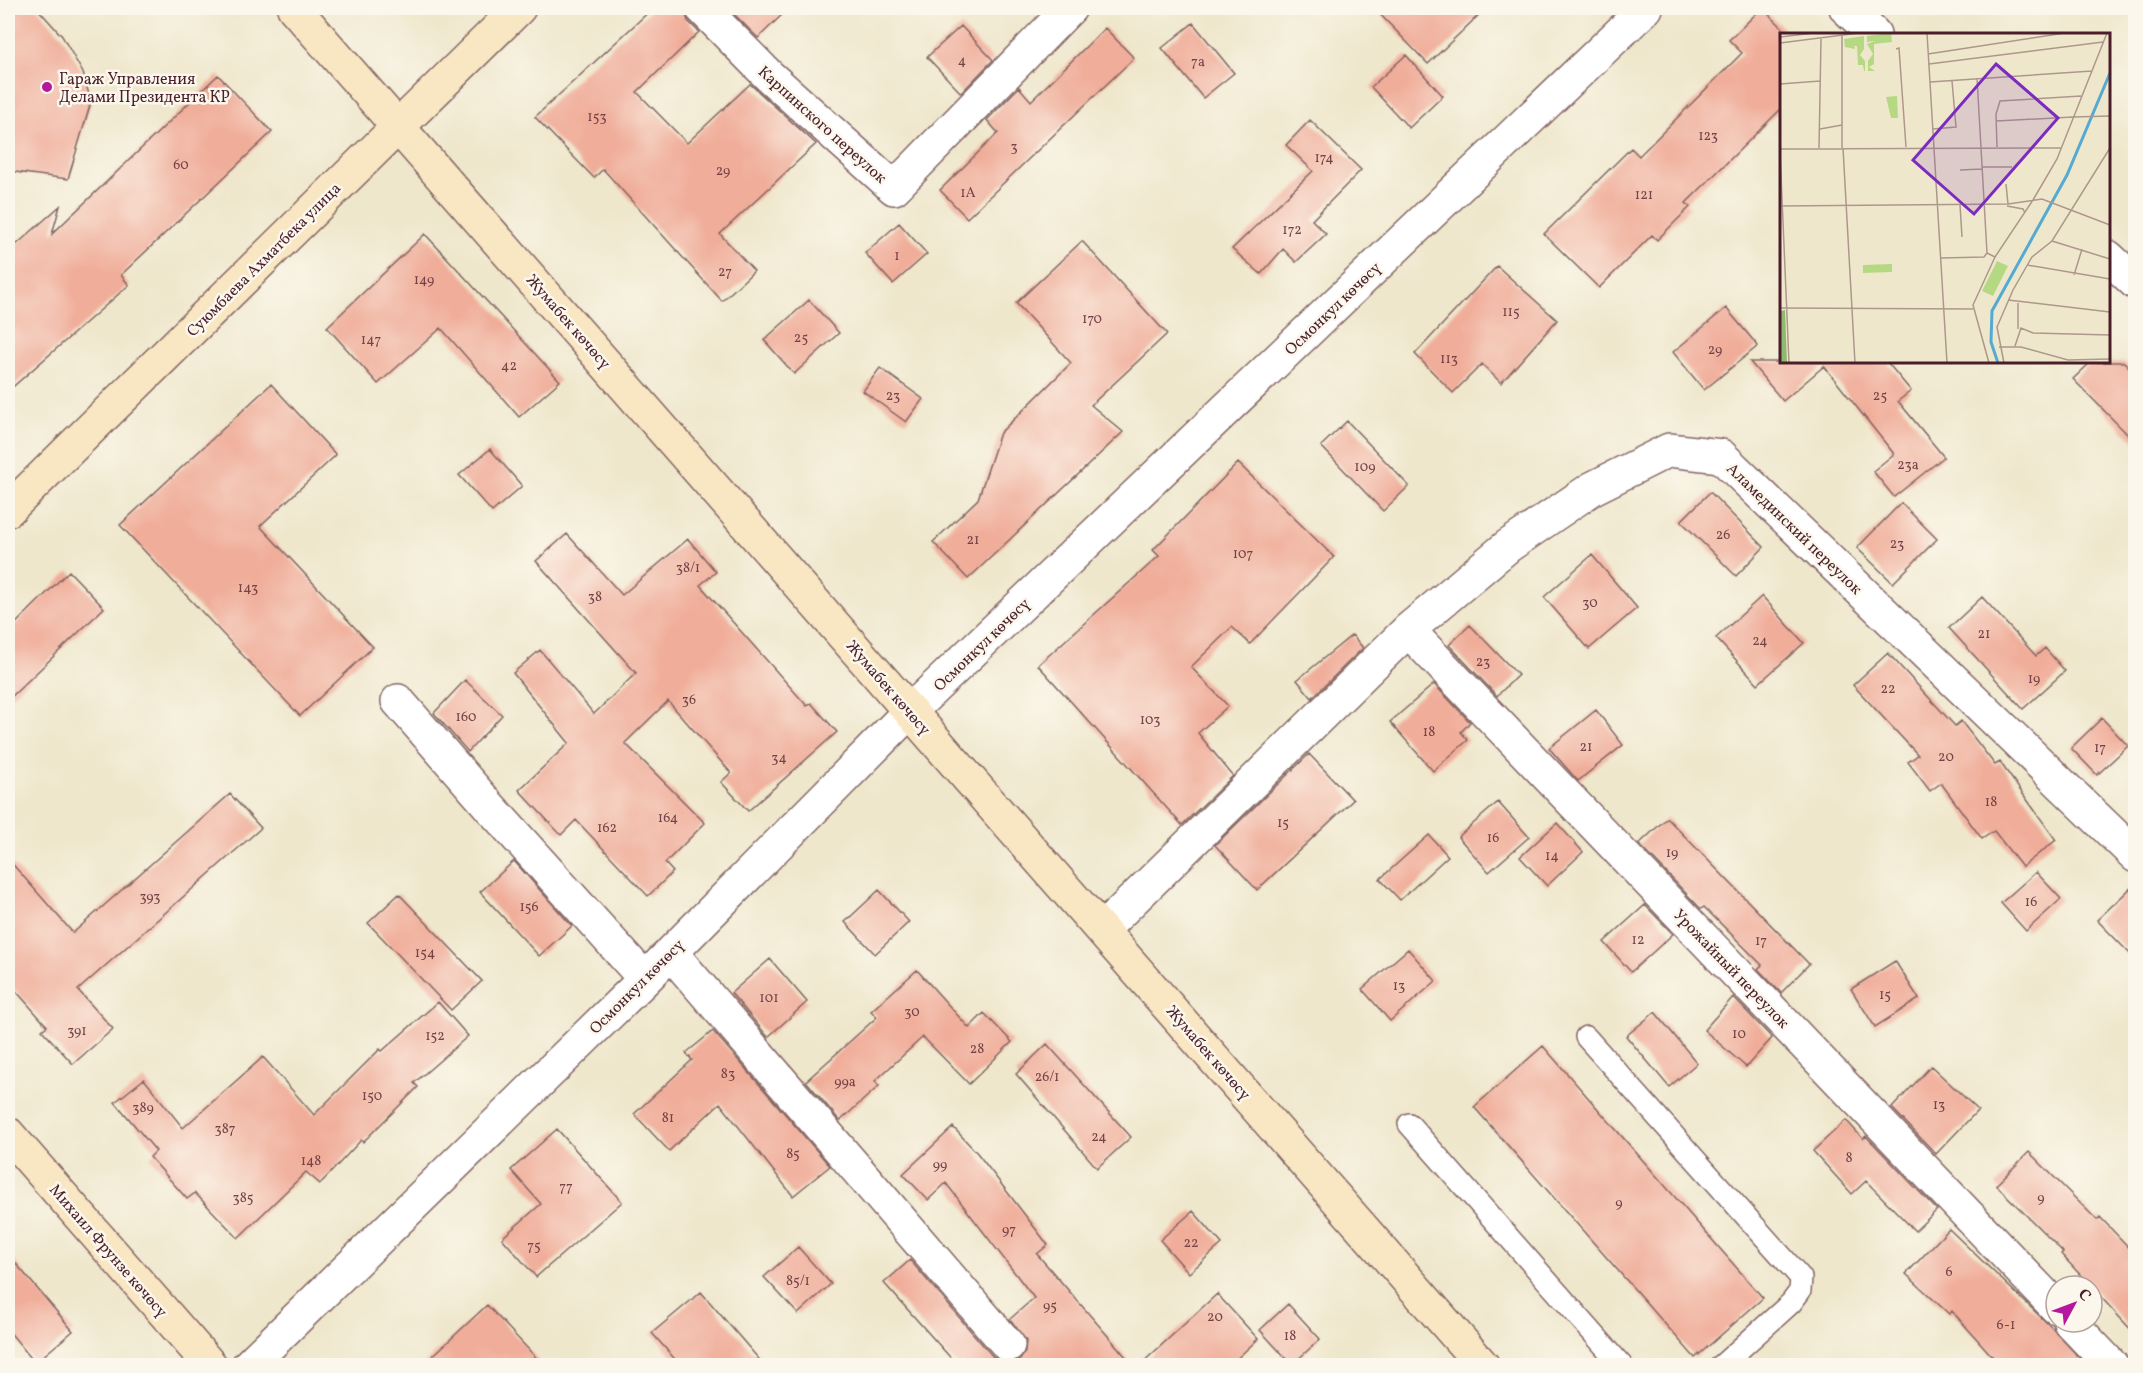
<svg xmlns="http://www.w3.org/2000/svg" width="2143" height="1373" font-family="Vollkorn,serif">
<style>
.building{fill:#f0ad9a}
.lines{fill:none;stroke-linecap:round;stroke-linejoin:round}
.lane-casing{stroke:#846563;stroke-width:24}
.street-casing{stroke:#846563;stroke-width:36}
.secondary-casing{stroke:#846563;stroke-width:36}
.lane{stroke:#fff;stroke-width:21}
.street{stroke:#fff;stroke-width:33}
.secondary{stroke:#f9e7c3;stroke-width:33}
.poi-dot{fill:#b5179e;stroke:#fbf7ec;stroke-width:2}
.labels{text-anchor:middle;stroke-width:5;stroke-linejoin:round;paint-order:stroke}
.number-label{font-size:14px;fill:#744247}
.poi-label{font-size:16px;fill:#4a1f2b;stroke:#fbf7ec;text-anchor:start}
.street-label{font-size:16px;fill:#4a1f2b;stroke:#fbf7ec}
.inset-river{fill:none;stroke:#55aad1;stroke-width:3}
.inset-road{fill:none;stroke:#ad978c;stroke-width:1.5}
.view{fill:#7b2cbf;fill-opacity:0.15;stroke:#7b2cbf;stroke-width:3}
.inset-edge{fill:none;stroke:#4a1f2b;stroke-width:3}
</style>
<rect width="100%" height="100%" fill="#fbf7ec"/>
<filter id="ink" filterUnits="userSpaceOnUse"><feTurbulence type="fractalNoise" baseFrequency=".0167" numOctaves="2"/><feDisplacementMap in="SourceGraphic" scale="12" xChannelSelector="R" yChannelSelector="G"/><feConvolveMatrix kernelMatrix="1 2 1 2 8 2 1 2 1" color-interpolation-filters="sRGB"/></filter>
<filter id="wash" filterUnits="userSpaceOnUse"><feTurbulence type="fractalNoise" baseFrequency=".008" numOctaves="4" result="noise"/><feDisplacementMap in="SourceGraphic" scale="24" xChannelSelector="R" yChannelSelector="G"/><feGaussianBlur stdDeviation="1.35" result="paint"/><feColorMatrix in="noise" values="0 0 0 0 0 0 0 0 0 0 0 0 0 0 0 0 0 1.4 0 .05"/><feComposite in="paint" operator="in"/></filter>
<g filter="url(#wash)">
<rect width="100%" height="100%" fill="#efe7cc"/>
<g id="blocks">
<path class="building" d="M 8,8 L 37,8 L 62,36 L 83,73 L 91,102 L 68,179 L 8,171 Z
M 653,8 L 684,8 L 688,21 L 699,32 L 637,92 L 687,143 L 750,84 L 816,144 L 720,234 L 754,271 L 722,301 L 603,169 L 594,178 L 535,117 Z
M 728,8 L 789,8 L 758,38 Z
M 1374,8 L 1486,8 L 1428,64 Z
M 1762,8 L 1782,27 L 1782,108 L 1686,203 L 1690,207 L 1657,240 L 1652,235 L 1599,288 L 1544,234 L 1631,148 L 1639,156 L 1742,53 L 1729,40 Z
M 1193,23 L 1234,73 L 1203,98 L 1162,48 Z
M 961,26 L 993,60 L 961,93 L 927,57 Z
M 1105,28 L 1134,58 L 967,218 L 940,190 L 998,133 L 987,120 L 1019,87 L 1031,101 Z
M 1406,55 L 1443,96 L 1409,128 L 1371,87 Z
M 218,75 L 272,132 L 121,275 L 129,285 L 8,391 L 8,252 L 60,206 L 52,234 Z
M 1310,120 L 1361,170 L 1312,220 L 1326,234 L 1296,262 L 1283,249 L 1261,274 L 1232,249 L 1313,171 L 1286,145 Z
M 899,223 L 927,254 L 893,284 L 865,253 Z
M 425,234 L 560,381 L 519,417 L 441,328 L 378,384 L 327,327 Z
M 1082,241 L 1167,334 L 1091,405 L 1123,432 L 968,579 L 933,542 L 978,499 L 1000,433 L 1071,363 L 1016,303 Z
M 1497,266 L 1557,320 L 1501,383 L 1482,364 L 1453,393 L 1415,354 Z
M 809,300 L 839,333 L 794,374 L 764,340 Z
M 1726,308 L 1758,346 L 1704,390 L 1673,352 Z
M 1750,362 L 1887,362 L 1911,391 L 1898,401 L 1944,457 L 1894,497 L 1873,471 L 1894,454 L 1824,366 L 1783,401 Z
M 2091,362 L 2124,362 L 2136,374 L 2136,443 L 2073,379 Z
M 880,368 L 923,399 L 906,422 L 863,391 Z
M 271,384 L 336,455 L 260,526 L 373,647 L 300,716 L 120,525 Z
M 1347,421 L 1409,486 L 1383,511 L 1321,446 Z
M 490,449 L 522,486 L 492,512 L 459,475 Z
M 1238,463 L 1334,557 L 1250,644 L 1232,627 L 1191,667 L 1228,706 L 1198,733 L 1233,776 L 1182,825 L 1038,665 L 1159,556 L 1153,550 Z
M 1710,492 L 1764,547 L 1736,576 L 1681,521 Z
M 1901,503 L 1937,539 L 1893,583 L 1857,548 Z
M 567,534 L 622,595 L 688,539 L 716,572 L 700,585 L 807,706 L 811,703 L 837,732 L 748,811 L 721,782 L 731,773 L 668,701 L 625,743 L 705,823 L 665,863 L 673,872 L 648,896 L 576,820 L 561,835 L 519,790 L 569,743 L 513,673 L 540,650 L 594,714 L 636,673 L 536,561 Z
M 1592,555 L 1637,608 L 1589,649 L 1544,597 Z
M 69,571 L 104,608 L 8,700 L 8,631 Z
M 1762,596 L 1804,643 L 1758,684 L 1716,638 Z
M 1982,597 L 2036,656 L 2045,648 L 2065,671 L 2023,709 L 1949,628 Z
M 1470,625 L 1518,675 L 1497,696 L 1449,645 Z
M 1352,635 L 1363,648 L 1312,698 L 1297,680 Z
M 1888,653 L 1955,726 L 1961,721 L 1995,765 L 2000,762 L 2056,840 L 2022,867 L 1994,831 L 1982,839 L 1941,783 L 1930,791 L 1908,762 L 1918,755 L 1853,685 Z
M 465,680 L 502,715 L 468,752 L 434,713 Z
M 1434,684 L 1470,722 L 1461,732 L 1468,740 L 1433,771 L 1390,722 Z
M 1596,710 L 1623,745 L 1578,781 L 1549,748 Z
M 2102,718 L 2128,746 L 2097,775 L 2071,748 Z
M 1309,754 L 1353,800 L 1257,890 L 1215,845 Z
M 230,794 L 261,828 L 78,990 L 113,1029 L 73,1064 L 42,1030 L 47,1026 L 8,982 L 8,859 L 73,933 Z
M 1498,802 L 1529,837 L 1489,872 L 1458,837 Z
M 1667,818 L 1809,964 L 1781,993 L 1758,969 L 1762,965 L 1704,907 L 1701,909 L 1639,844 Z
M 1557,823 L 1583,852 L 1547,886 L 1520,857 Z
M 1429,835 L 1448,856 L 1400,900 L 1380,879 Z
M 514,861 L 572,926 L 539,956 L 480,892 Z
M 2036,872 L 2061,899 L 2026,931 L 2001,903 Z
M 2136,883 L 2136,960 L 2097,920 Z
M 879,890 L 909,922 L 875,954 L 845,922 Z
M 399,894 L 482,981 L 451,1010 L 368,923 Z
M 1645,905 L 1673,934 L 1631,972 L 1604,942 Z
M 1408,949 L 1436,981 L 1390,1021 L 1362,989 Z
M 770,959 L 807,1002 L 768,1037 L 731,993 Z
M 1895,961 L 1919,999 L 1875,1027 L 1851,989 Z
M 917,970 L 969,1028 L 984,1013 L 1012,1042 L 969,1084 L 923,1037 L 875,1081 L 879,1086 L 840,1121 L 806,1081 L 877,1017 L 871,1011 Z
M 1733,997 L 1772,1038 L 1746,1067 L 1704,1030 Z
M 438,1002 L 468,1036 L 414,1083 L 418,1087 L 363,1142 L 361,1140 L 320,1184 L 306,1172 L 238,1238 L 195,1193 L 187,1199 L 150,1157 L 156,1151 L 115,1102 L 144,1079 L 183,1128 L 263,1057 L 314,1115 L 380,1049 L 382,1051 Z
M 1655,1012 L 1697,1063 L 1669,1087 L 1626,1036 Z
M 713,1031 L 830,1166 L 793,1196 L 720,1103 L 669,1151 L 634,1114 L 692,1060 L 686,1053 Z
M 1047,1044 L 1131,1137 L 1097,1168 L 1016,1074 Z
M 1543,1046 L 1763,1298 L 1695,1358 L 1474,1107 Z
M 1931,1066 L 1978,1110 L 1936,1154 L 1892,1108 Z
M 1846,1120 L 1863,1139 L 1866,1136 L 1937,1210 L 1915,1231 L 1866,1181 L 1852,1194 L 1813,1151 Z
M 953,1127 L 978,1154 L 1048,1245 L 1037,1254 L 1133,1365 L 957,1365 L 884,1283 L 910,1260 L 994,1358 L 1002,1363 L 1012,1363 L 1020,1360 L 1025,1352 L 1026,1341 L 1010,1319 L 1034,1298 L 946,1183 L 928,1200 L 903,1174 Z
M 557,1129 L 622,1202 L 536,1277 L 502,1238 L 541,1204 L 511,1170 Z
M 2029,1152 L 2097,1220 L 2100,1217 L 2136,1255 L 2136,1335 L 2061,1254 L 2063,1252 L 1996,1185 Z
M 1193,1211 L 1222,1244 L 1189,1273 L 1160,1240 Z
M 1949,1229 L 2048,1324 L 2086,1365 L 2000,1365 L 1952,1311 L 1949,1314 L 1906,1274 Z
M 798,1247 L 831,1284 L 798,1314 L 764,1277 Z
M 8,1254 L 73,1331 L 35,1363 L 8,1330 Z
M 701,1292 L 764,1365 L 680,1365 L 652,1333 Z
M 1217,1294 L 1258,1339 L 1230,1365 L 1140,1365 Z
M 1288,1304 L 1320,1339 L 1292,1365 L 1260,1330 Z
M 487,1305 L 543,1365 L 423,1365 Z"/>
</g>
</g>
<g filter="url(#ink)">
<use href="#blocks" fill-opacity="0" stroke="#846563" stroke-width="1.5"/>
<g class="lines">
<defs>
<path id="lane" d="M 1586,1037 L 1801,1278 L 1800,1291 L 1791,1303 L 1721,1366
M 1409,1124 L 1622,1366"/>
<path id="street" d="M 702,8 L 769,76 L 894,188 L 1070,8
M 1846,8 L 1874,34
M 2108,257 L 2136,283
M 1408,630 L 2056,1307
M 398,701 L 490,807 L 645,979
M 1102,930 L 1408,630 L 1508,546 L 1593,488 L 1669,450 L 1721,456 L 2136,856
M 671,953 L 1008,1345
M 2070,1322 L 2112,1366
M 248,1366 L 645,979 L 910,711 L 1646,8"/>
<path id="secondary" d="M 294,8 L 1483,1366
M 8,510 L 519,8
M 8,1134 L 211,1366"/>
</defs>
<use href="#lane" class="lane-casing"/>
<use href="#street" class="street-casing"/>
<use href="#secondary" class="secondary-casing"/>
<use href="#lane" class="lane"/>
<use href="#street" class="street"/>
<use href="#secondary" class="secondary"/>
</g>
</g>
<circle class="poi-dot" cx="47" cy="87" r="6"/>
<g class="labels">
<g class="number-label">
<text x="962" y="65">4</text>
<text x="1198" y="66">7а</text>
<text x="597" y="121">153</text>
<text x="1708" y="140">123</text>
<text x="1014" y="151">3</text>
<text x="1324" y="162">174</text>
<text x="181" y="169">60</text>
<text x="723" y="175">29</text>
<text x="968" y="197">1А</text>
<text x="1644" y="199">121</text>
<text x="1292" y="234">172</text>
<text x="897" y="260">1</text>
<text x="725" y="276">27</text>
<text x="424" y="284">149</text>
<text x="1511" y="316">115</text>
<text x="1092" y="323">170</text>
<text x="801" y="342">25</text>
<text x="371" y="344">147</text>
<text x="1715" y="354">29</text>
<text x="1449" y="363">113</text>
<text x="509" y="370">42</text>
<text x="893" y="400">23</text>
<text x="1880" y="400">25</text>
<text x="1908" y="469">23а</text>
<text x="1365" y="471">109</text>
<text x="1723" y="539">26</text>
<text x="973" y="544">21</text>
<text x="1897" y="548">23</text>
<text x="1243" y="558">107</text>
<text x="688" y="572">38/1</text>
<text x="248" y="592">143</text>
<text x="595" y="601">38</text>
<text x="1590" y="607">30</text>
<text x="1984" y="638">21</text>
<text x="1760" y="645">24</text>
<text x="1483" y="666">23</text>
<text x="2034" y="683">19</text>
<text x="1888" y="693">22</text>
<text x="689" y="704">36</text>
<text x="466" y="721">160</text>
<text x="1150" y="724">103</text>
<text x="1429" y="736">18</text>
<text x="1586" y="751">21</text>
<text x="2100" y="752">17</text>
<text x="1946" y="761">20</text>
<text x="779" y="762">34</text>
<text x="1991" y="806">18</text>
<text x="668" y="822">164</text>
<text x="1283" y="827">15</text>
<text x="607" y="832">162</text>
<text x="1493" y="842">16</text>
<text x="1672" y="857">19</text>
<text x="1552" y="860">14</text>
<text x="150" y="901">393</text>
<text x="2031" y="906">16</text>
<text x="529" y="911">156</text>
<text x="1638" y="944">12</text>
<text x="1761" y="945">17</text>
<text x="425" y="957">154</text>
<text x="1399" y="990">13</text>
<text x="1885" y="999">15</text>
<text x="769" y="1002">101</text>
<text x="912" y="1016">30</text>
<text x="77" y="1035">391</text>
<text x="1739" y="1038">10</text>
<text x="435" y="1040">152</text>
<text x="977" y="1053">28</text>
<text x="728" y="1078">83</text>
<text x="1047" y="1081">26/1</text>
<text x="845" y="1086">99а</text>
<text x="372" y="1100">150</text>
<text x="1939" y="1109">13</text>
<text x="143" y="1112">389</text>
<text x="668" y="1122">81</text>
<text x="225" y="1133">387</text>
<text x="1099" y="1141">24</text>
<text x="793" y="1158">85</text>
<text x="1849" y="1162">8</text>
<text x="311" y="1165">148</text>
<text x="940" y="1169">99</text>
<text x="566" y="1191">77</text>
<text x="243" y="1202">385</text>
<text x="2041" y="1202">9</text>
<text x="1619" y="1207">9</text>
<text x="1009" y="1234">97</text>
<text x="1191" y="1247">22</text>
<text x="534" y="1250">75</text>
<text x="1949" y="1276">6</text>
<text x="798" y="1285">85/1</text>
<text x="1050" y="1310">95</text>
<text x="1215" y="1321">20</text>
<text x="2006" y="1329">6-1</text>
<text x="1290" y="1340">18</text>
</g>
<g class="poi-label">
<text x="59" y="84">Гараж Управления<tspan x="59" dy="18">Делами Президента КР</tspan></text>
</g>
<g class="street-label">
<text transform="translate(823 124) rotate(42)" y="6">Карпинского переулок</text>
<text transform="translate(263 259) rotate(-45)" y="6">Суюмбаева Ахматбека улица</text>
<text transform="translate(1332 308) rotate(-44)" y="6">Осмонкул көчөсү</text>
<text transform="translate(569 321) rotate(49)" y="6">Жумабек көчөсү</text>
<text transform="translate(1795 528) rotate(44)" y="6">Аламединский переулок</text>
<text transform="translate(981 644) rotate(-44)" y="6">Осмонкул көчөсү</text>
<text transform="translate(889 687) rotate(49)" y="6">Жумабек көчөсү</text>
<text transform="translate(1732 968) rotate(46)" y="6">Урожайный переулок</text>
<text transform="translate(636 986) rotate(-45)" y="6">Осмонкул көчөсү</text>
<text transform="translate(1209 1052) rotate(49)" y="6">Жумабек көчөсү</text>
<text transform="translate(109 1250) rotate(49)" y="6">Михаил Фрунзе көчөсү</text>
</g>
</g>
<g transform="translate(1780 33)">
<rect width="330" height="330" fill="#efe7cc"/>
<path d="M 111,0 L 112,9 L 94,11 L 94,31 L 89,34 L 95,38 L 88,38 L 88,28 L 93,21 L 87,11 L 95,8 L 87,9 L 87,3 ZM 84,3 L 84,16 L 80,22 L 85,28 L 85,38 L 84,38 L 83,32 L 78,32 L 77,13 L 73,13 L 75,14 L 75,28 L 75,16 L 65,14 L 64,6 ZM 117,63 L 118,85 L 111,85 L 106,64 ZM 217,228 L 228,233 L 213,263 L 202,258 ZM 112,231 L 112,239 L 83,240 L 83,232 Z" fill="#b5d982"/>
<path d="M 5,277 L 7,330 L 0,330 L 1,278 Z" fill="#90b970"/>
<path class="inset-river" d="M 218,330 L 211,309 L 212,278 L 287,142 L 330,40"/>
<path class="inset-road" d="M 147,0 L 167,330M 0,4 L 34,0M 0,10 L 79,0M 116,16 L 119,15 L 126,114M 148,21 L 285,0M 149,31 L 323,9M 197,45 L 207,220M 150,49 L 312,38M 0,51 L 40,48M 293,84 L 330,83M 216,88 L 293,84M 40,96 L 62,92M 153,96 L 176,94 L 172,48M 217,114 L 216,81 L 220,68 L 301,63M 39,115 L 41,6M 62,115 L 62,3M 63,115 L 75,330M 0,116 L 281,115M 0,118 L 9,330M 202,134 L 232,134M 180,137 L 202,136M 253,167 L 277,126 L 327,0M 228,171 L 262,166 L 330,192M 180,172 L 182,204M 0,173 L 228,171 L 226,151M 227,173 L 243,176 L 245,180M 272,208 L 330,226M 161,225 L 204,224 L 207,220 L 215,224M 247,232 L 330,246M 294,242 L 302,216M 228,267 L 330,279M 238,270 L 238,296M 0,275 L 193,276M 235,313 L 241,295 L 253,300 L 330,302M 219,314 L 241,314 L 288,327 L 330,326M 209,330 L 193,272 L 215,224 L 253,167M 224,330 L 217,294 L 233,257 L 252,224 L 272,208 L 330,115"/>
<path class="view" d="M 216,31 L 278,85 L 194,181 L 133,127 Z"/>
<rect width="330" height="330" class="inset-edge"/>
</g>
<rect width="2143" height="1373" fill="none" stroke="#fbf7ec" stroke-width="30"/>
<g transform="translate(2074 1304) rotate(49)"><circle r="28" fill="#fbf7ec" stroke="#b4a19f" stroke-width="1.5"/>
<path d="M0-4.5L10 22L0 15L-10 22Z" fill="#b5179e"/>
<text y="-9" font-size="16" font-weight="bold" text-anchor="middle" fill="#4a1f2b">С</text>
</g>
</svg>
